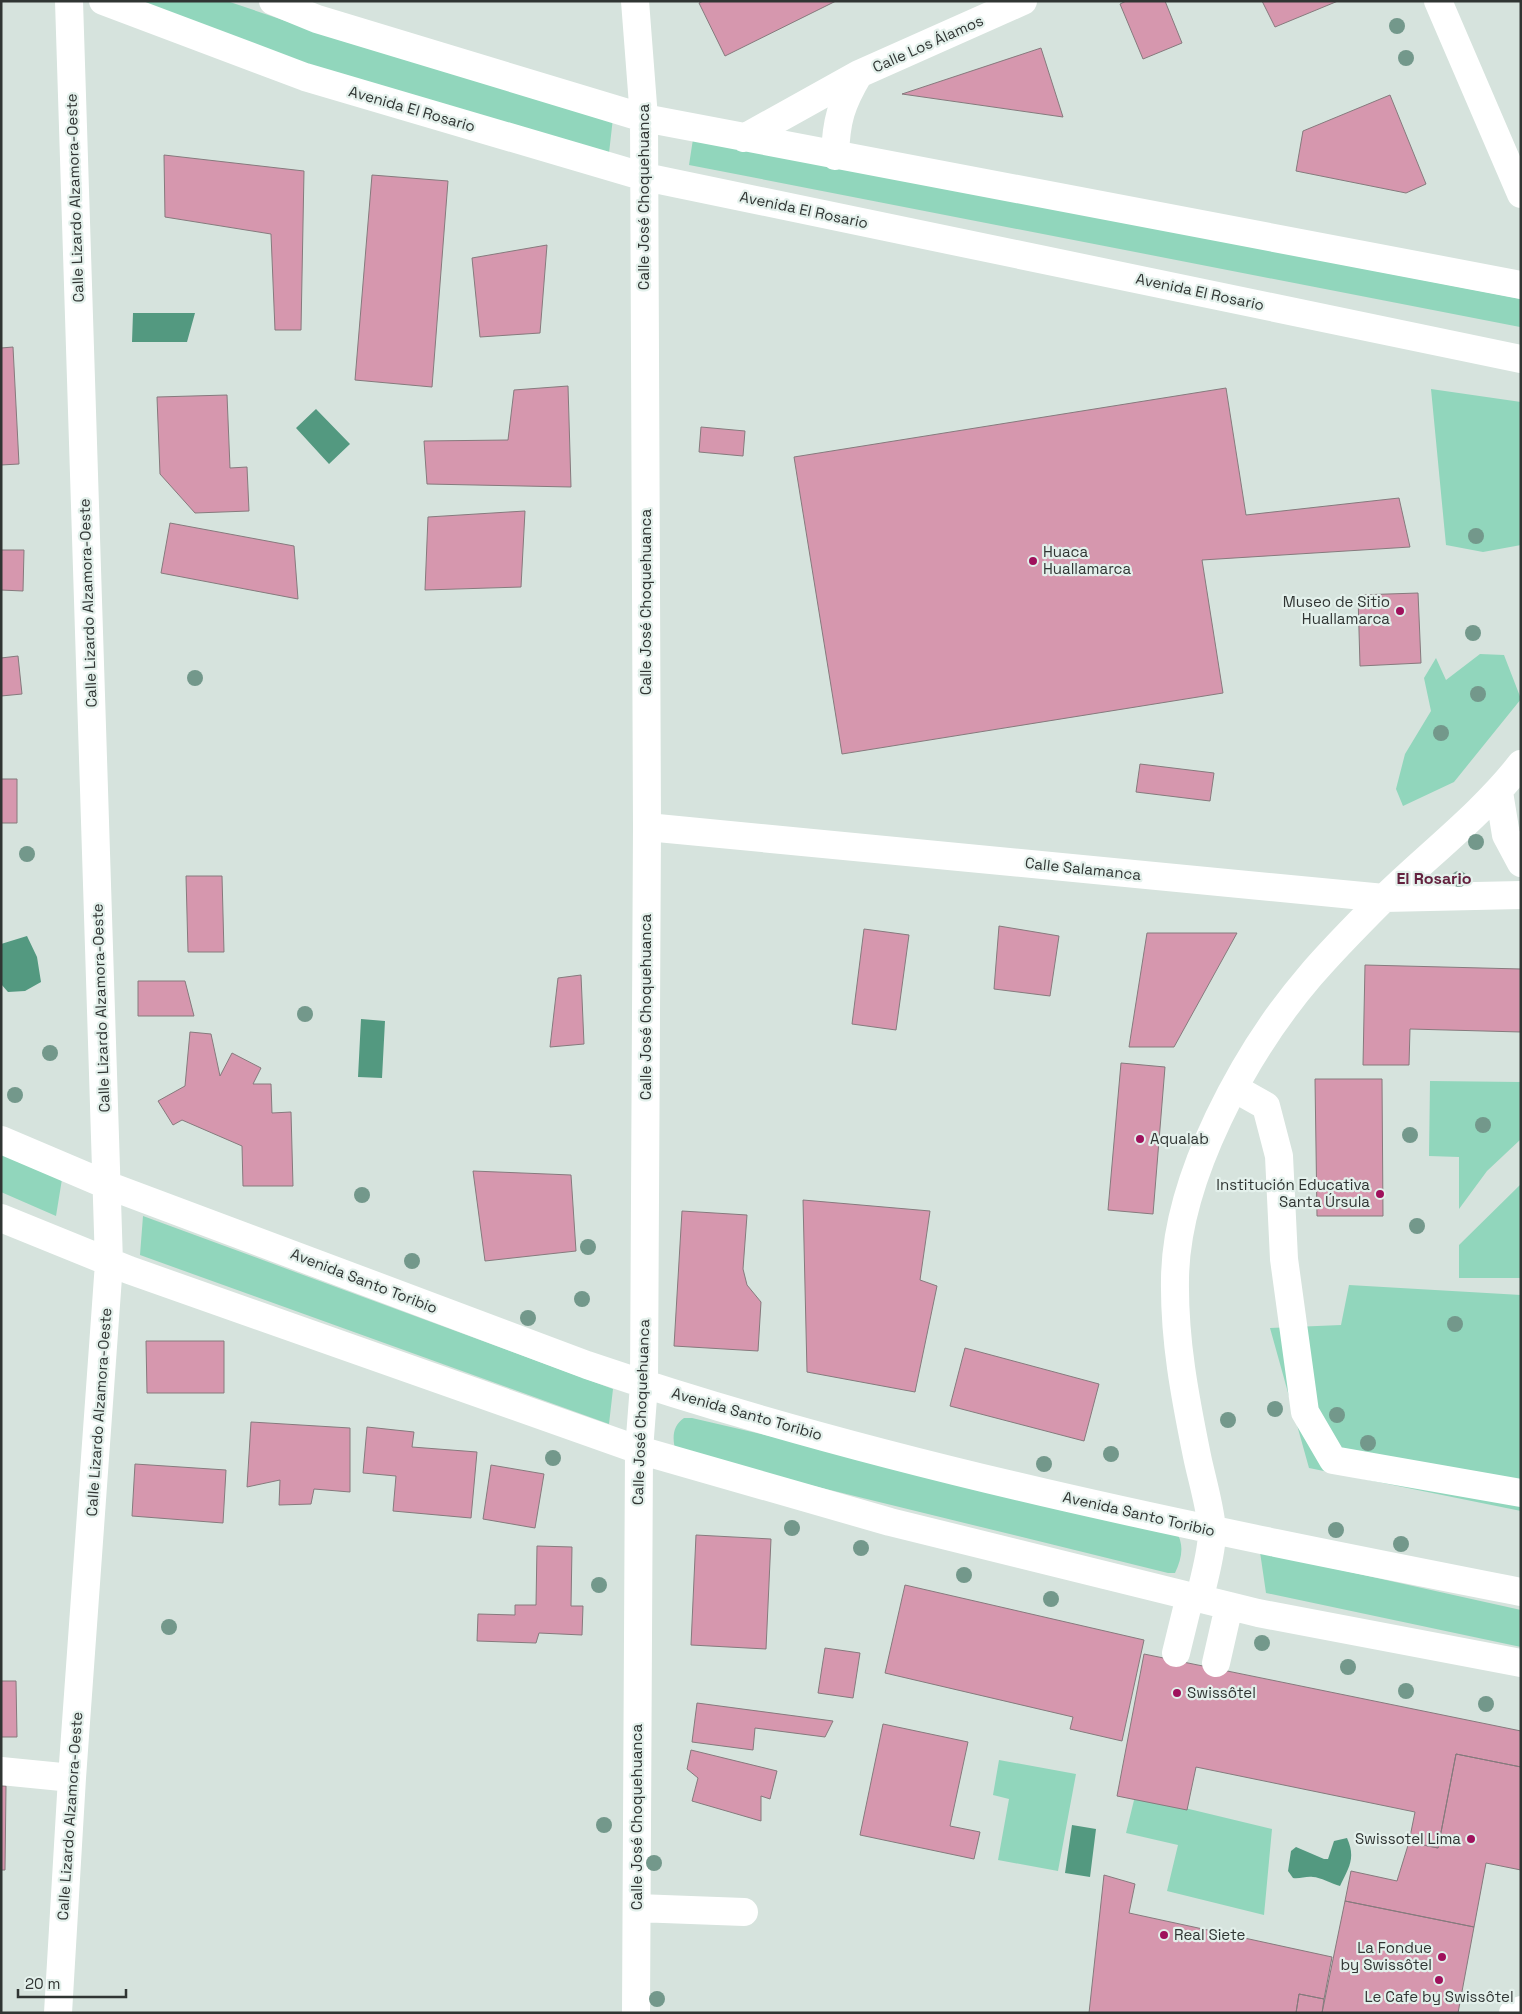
<svg xmlns="http://www.w3.org/2000/svg" width="1522" height="2014" font-family="'Space Grotesk',sans-serif">
<style>
.green{fill:#91d6bc}
.water{fill:#539980}
.building{fill:#d697ae;stroke:#867a7d}
.lines{fill:none;stroke-linecap:round;stroke-linejoin:round}
.minor{stroke:#fff;stroke-width:28}
.tree{fill:#73988b}
.poi-dot{fill:#9f115c;stroke:#e3f0eb;stroke-width:2}
.labels{text-anchor:middle;stroke-width:4.5;stroke-linejoin:round;paint-order:stroke}
.street-label{font-size:15px;fill:#303533;stroke:#e3f0eb}
.poi-label{font-size:15px;fill:#303533;stroke:#e3f0eb;text-anchor:start}
.neighbourhood-label{font-size:16px;font-weight:bold;fill:#63213e;stroke:#e3f0eb}
</style>
<rect width="100%" height="100%" fill="#d6e3dd"/>
<path class="green" d="M 141,1 L 227,1 L 336,38 L 613,118 L 609,153 L 318,69 Z
M 693,139 L 1521,299 L 1520,327 L 689,165 Z
M 1431,389 L 1521,402 L 1521,545 L 1483,552 L 1446,545 Z
M 1480,654 L 1504,655 L 1521,699 L 1454,782 L 1403,806 L 1396,789 L 1405,754 L 1431,711 L 1424,678 L 1436,658 L 1446,680 Z
M 1430,1081 L 1521,1082 L 1521,1139 L 1487,1171 L 1459,1209 L 1459,1157 L 1429,1156 Z
M 1,1152 L 62,1179 L 56,1216 L 1,1192 Z
M 1521,1184 L 1521,1278 L 1459,1278 L 1459,1245 Z
M 143,1216 L 613,1389 L 609,1424 L 140,1255 Z
M 1349,1285 L 1521,1295 L 1521,1511 L 1309,1468 L 1270,1328 L 1341,1325 Z
M 684,1418 L 692,1418 L 1175,1530 C 1185,1544 1182,1558 1175,1573 L 1168,1573 L 676,1452 C 672,1439 672,1426 684,1418 Z
M 1260,1552 L 1521,1610 L 1521,1647 L 1266,1593 Z
M 999,1760 L 1076,1774 L 1058,1871 L 998,1860 L 1009,1799 L 993,1795 Z
M 1135,1796 L 1272,1829 L 1264,1915 L 1167,1891 L 1178,1845 L 1126,1833 Z"/>
<path class="water" d="M 133,313 L 195,313 L 187,342 L 132,342 Z
M 316,409 L 350,444 L 329,464 L 296,428 Z
M 27,936 L 37,957 L 41,982 L 25,991 L 8,992 L 1,984 L 1,944 Z
M 361,1019 L 385,1021 L 382,1078 L 358,1077 Z
M 1072,1825 L 1096,1829 L 1090,1877 L 1065,1873 Z
M 1347,1838 C 1356,1858 1349,1867 1340,1886 C 1332,1884 1320,1877 1313,1877 C 1306,1876 1300,1879 1293,1878 L 1288,1871 L 1291,1851 L 1296,1847 L 1324,1859 L 1328,1859 L 1334,1841 Z"/>
<path class="building" d="M 703,1 L 836,1 L 725,56 L 699,3 Z
M 1126,1 L 1165,1 L 1182,43 L 1143,59 L 1120,4 Z
M 1262,1 L 1338,1 L 1275,27 Z
M 1041,48 L 1063,117 L 902,94 Z
M 1390,95 L 1426,184 L 1406,193 L 1296,171 L 1303,131 Z
M 164,155 L 304,171 L 301,330 L 275,330 L 271,234 L 165,217 Z
M 372,175 L 448,181 L 432,387 L 355,380 Z
M 547,245 L 540,333 L 480,337 L 472,258 Z
M 13,347 L 19,464 L 1,465 L 1,348 Z
M 568,386 L 571,487 L 427,484 L 424,441 L 508,440 L 514,390 Z
M 1226,388 L 1246,515 L 1399,498 L 1410,547 L 1202,560 L 1223,693 L 842,754 L 794,457 Z
M 227,395 L 230,468 L 247,467 L 249,511 L 195,513 L 160,474 L 157,397 Z
M 701,427 L 745,431 L 743,456 L 699,452 Z
M 525,511 L 521,587 L 425,590 L 428,517 Z
M 170,523 L 294,546 L 298,599 L 161,573 Z
M 1,550 L 24,550 L 23,591 L 1,590 Z
M 1418,593 L 1421,663 L 1360,666 L 1358,595 Z
M 18,656 L 22,694 L 1,696 L 1,658 Z
M 1140,764 L 1214,773 L 1210,801 L 1136,792 Z
M 1,779 L 17,779 L 17,823 L 1,823 Z
M 186,876 L 222,876 L 224,952 L 188,952 Z
M 999,926 L 1059,936 L 1050,996 L 994,989 Z
M 864,929 L 909,935 L 896,1030 L 852,1024 Z
M 1147,933 L 1237,933 L 1174,1047 L 1129,1047 Z
M 1365,965 L 1521,969 L 1521,1032 L 1410,1029 L 1409,1065 L 1363,1065 Z
M 581,975 L 584,1044 L 550,1047 L 558,978 Z
M 138,981 L 185,981 L 194,1016 L 138,1016 Z
M 190,1032 L 211,1034 L 220,1076 L 232,1053 L 261,1068 L 253,1084 L 271,1084 L 272,1113 L 291,1112 L 293,1186 L 243,1186 L 242,1146 L 182,1120 L 173,1125 L 158,1101 L 185,1086 Z
M 1121,1063 L 1165,1067 L 1153,1214 L 1108,1210 Z
M 1315,1079 L 1382,1079 L 1383,1216 L 1317,1216 Z
M 473,1171 L 571,1175 L 576,1251 L 485,1261 Z
M 803,1200 L 930,1211 L 920,1280 L 937,1286 L 915,1392 L 807,1372 Z
M 682,1211 L 747,1215 L 743,1269 L 747,1285 L 761,1302 L 758,1351 L 674,1346 Z
M 146,1341 L 224,1341 L 224,1393 L 147,1393 Z
M 965,1348 L 1099,1384 L 1084,1441 L 950,1406 Z
M 251,1422 L 350,1428 L 350,1492 L 314,1489 L 311,1504 L 279,1505 L 280,1480 L 247,1487 Z
M 367,1427 L 414,1432 L 412,1447 L 477,1452 L 471,1518 L 393,1511 L 396,1476 L 363,1473 Z
M 135,1464 L 226,1470 L 223,1523 L 132,1516 Z
M 491,1465 L 544,1474 L 535,1528 L 483,1519 Z
M 696,1535 L 771,1539 L 766,1649 L 691,1645 Z
M 537,1546 L 572,1547 L 571,1606 L 583,1606 L 582,1635 L 539,1633 L 536,1643 L 477,1641 L 478,1614 L 515,1615 L 515,1605 L 536,1605 Z
M 905,1585 L 1144,1640 L 1122,1741 L 1070,1729 L 1073,1717 L 885,1673 Z
M 825,1648 L 860,1653 L 853,1698 L 818,1693 Z
M 1144,1654 L 1521,1731 L 1521,1767 L 1456,1754 L 1438,1848 L 1409,1842 L 1415,1812 L 1196,1767 L 1187,1810 L 1117,1796 Z
M 1,1681 L 16,1681 L 17,1737 L 1,1737 Z
M 697,1703 L 833,1721 L 825,1737 L 755,1728 L 753,1750 L 692,1742 Z
M 883,1724 L 968,1742 L 950,1826 L 980,1832 L 974,1859 L 860,1835 Z
M 691,1750 L 777,1771 L 770,1799 L 761,1796 L 761,1821 L 692,1801 L 698,1778 L 687,1769 Z
M 1456,1754 L 1521,1767 L 1521,1870 L 1486,1863 L 1474,1927 L 1345,1901 L 1351,1871 L 1397,1881 L 1409,1842 L 1438,1848 Z
M 1,1786 L 6,1786 L 5,1870 L 1,1870 Z
M 1104,1875 L 1135,1884 L 1129,1913 L 1332,1957 L 1324,1999 L 1299,1994 L 1296,2013 L 1089,2013 Z
M 1345,1901 L 1474,1927 L 1458,2013 L 1322,2013 Z
M 1299,1994 L 1324,1999 L 1322,2013 L 1296,2013 Z"/>
<g class="lines">
<path class="minor" d="M 103,1 L 305,77 L 645,177 L 1521,359
M 273,1 L 317,19 L 644,118 L 1521,285
M 635,1 L 644,118 L 647,827 L 644,1385 L 639,1450 L 636,2013
M 1438,1 L 1521,194
M 744,138 L 859,74 L 1023,1
M 835,156 C 836,121 841,104 859,74
M 1499,792 L 1506,835 L 1521,863
M 647,827 L 1384,898 L 1521,895
M 1234,1088 L 1266,1106 L 1279,1156 L 1284,1259 L 1305,1412 L 1333,1460 L 1521,1493
M 1,1140 L 107,1185 L 587,1365 C 890,1468 1207,1530 1521,1592
M 1,1218 L 129,1270 L 639,1450 L 890,1522 L 1258,1613 L 1521,1663
M 1200,1598 C 1204,1577 1212,1553 1212,1532 C 1212,1513 1201,1476 1197,1456 C 1185,1397 1174,1340 1175,1279 C 1176,1178 1245,1052 1310,976 C 1333,949 1358,924 1383,899 C 1429,854 1481,815 1521,764
M 1176,1653 L 1190,1596
M 1216,1663 L 1229,1606
M 1,1771 L 72,1778
M 637,1908 L 744,1912
M 58,2013 L 72,1778 L 109,1263 L 69,1
M 1513,2013 L 1521,2010"/>
</g>
<g class="tree">
<circle cx="1397" cy="26" r="8"/>
<circle cx="1406" cy="58" r="8"/>
<circle cx="1476" cy="536" r="8"/>
<circle cx="1473" cy="633" r="8"/>
<circle cx="195" cy="678" r="8"/>
<circle cx="1478" cy="694" r="8"/>
<circle cx="1441" cy="733" r="8"/>
<circle cx="1476" cy="842" r="8"/>
<circle cx="27" cy="854" r="8"/>
<circle cx="1459" cy="879" r="8"/>
<circle cx="305" cy="1014" r="8"/>
<circle cx="50" cy="1053" r="8"/>
<circle cx="15" cy="1095" r="8"/>
<circle cx="1483" cy="1125" r="8"/>
<circle cx="1410" cy="1135" r="8"/>
<circle cx="362" cy="1195" r="8"/>
<circle cx="1417" cy="1226" r="8"/>
<circle cx="588" cy="1247" r="8"/>
<circle cx="412" cy="1261" r="8"/>
<circle cx="582" cy="1299" r="8"/>
<circle cx="528" cy="1318" r="8"/>
<circle cx="1455" cy="1324" r="8"/>
<circle cx="1275" cy="1409" r="8"/>
<circle cx="1337" cy="1415" r="8"/>
<circle cx="1228" cy="1420" r="8"/>
<circle cx="1368" cy="1443" r="8"/>
<circle cx="1111" cy="1454" r="8"/>
<circle cx="553" cy="1458" r="8"/>
<circle cx="1044" cy="1464" r="8"/>
<circle cx="792" cy="1528" r="8"/>
<circle cx="1336" cy="1530" r="8"/>
<circle cx="1401" cy="1544" r="8"/>
<circle cx="861" cy="1548" r="8"/>
<circle cx="964" cy="1575" r="8"/>
<circle cx="599" cy="1585" r="8"/>
<circle cx="1051" cy="1599" r="8"/>
<circle cx="169" cy="1627" r="8"/>
<circle cx="1262" cy="1643" r="8"/>
<circle cx="1348" cy="1667" r="8"/>
<circle cx="1406" cy="1691" r="8"/>
<circle cx="1486" cy="1704" r="8"/>
<circle cx="604" cy="1825" r="8"/>
<circle cx="654" cy="1863" r="8"/>
<circle cx="657" cy="1999" r="8"/>
</g>
<g class="poi-dot">
<circle cx="1033" cy="561" r="5"/>
<circle cx="1400" cy="611" r="5"/>
<circle cx="1140" cy="1139" r="5"/>
<circle cx="1380" cy="1194" r="5"/>
<circle cx="1177" cy="1693" r="5"/>
<circle cx="1471" cy="1839" r="5"/>
<circle cx="1164" cy="1935" r="5"/>
<circle cx="1442" cy="1957" r="5"/>
<circle cx="1439" cy="1980" r="5"/>
</g>
<g class="labels">
<g class="street-label">
<text transform="translate(928 44) rotate(-24)" y="5">Calle Los Álamos</text>
<text transform="translate(412 109) rotate(16)" y="5">Avenida El Rosario</text>
<text transform="translate(644 197) rotate(-90)" y="5">Calle José Choquehuanca</text>
<text transform="translate(75 198) rotate(-92)" y="5">Calle Lizardo Alzamora-Oeste</text>
<text transform="translate(804 210) rotate(12)" y="5">Avenida El Rosario</text>
<text transform="translate(1200 292) rotate(12)" y="5">Avenida El Rosario</text>
<text transform="translate(646 602) rotate(-90)" y="5">Calle José Choquehuanca</text>
<text transform="translate(88 603) rotate(-92)" y="5">Calle Lizardo Alzamora-Oeste</text>
<text transform="translate(1083 869) rotate(6)" y="5">Calle Salamanca</text>
<text transform="translate(646 1007) rotate(-90)" y="5">Calle José Choquehuanca</text>
<text transform="translate(101 1008) rotate(-92)" y="5">Calle Lizardo Alzamora-Oeste</text>
<text transform="translate(364 1281) rotate(21)" y="5">Avenida Santo Toribio</text>
<text transform="translate(99 1412) rotate(-86)" y="5">Calle Lizardo Alzamora-Oeste</text>
<text transform="translate(641 1412) rotate(-88)" y="5">Calle José Choquehuanca</text>
<text transform="translate(747 1414) rotate(16)" y="5">Avenida Santo Toribio</text>
<text transform="translate(1139 1514) rotate(13)" y="5">Avenida Santo Toribio</text>
<text transform="translate(70 1816) rotate(-86)" y="5">Calle Lizardo Alzamora-Oeste</text>
<text transform="translate(637 1817) rotate(-90)" y="5">Calle José Choquehuanca</text>
</g>
<g class="poi-label">
<text x="1043" y="557">Huaca<tspan x="1043" dy="17">Huallamarca</tspan></text>
<text x="1390" y="607" text-anchor="end">Museo de Sitio<tspan x="1390" dy="17">Huallamarca</tspan></text>
<text x="1150" y="1144">Aqualab</text>
<text x="1370" y="1190" text-anchor="end">Institución Educativa<tspan x="1370" dy="17">Santa Úrsula</tspan></text>
<text x="1187" y="1698">Swissôtel</text>
<text x="1461" y="1844" text-anchor="end">Swissotel Lima</text>
<text x="1174" y="1940">Real Siete</text>
<text x="1432" y="1953" text-anchor="end">La Fondue<tspan x="1432" dy="17">by Swissôtel</tspan></text>
<text x="1439" y="2002" text-anchor="middle">Le Cafe by Swissôtel</text>
</g>
<g class="neighbourhood-label">
<text x="1434" y="884">El Rosario</text>
</g>
</g>
<rect width="1522" height="2014" fill="none" stroke="#303533" stroke-width="5"/>
<path d="M18 1989v8h108v-8" fill="none" stroke="#303533" stroke-width="2.5"/>
<text x="25" y="1989" font-size="15" fill="#303533" stroke="#e3f0eb" stroke-width="4" paint-order="stroke">20 m</text>
</svg>
